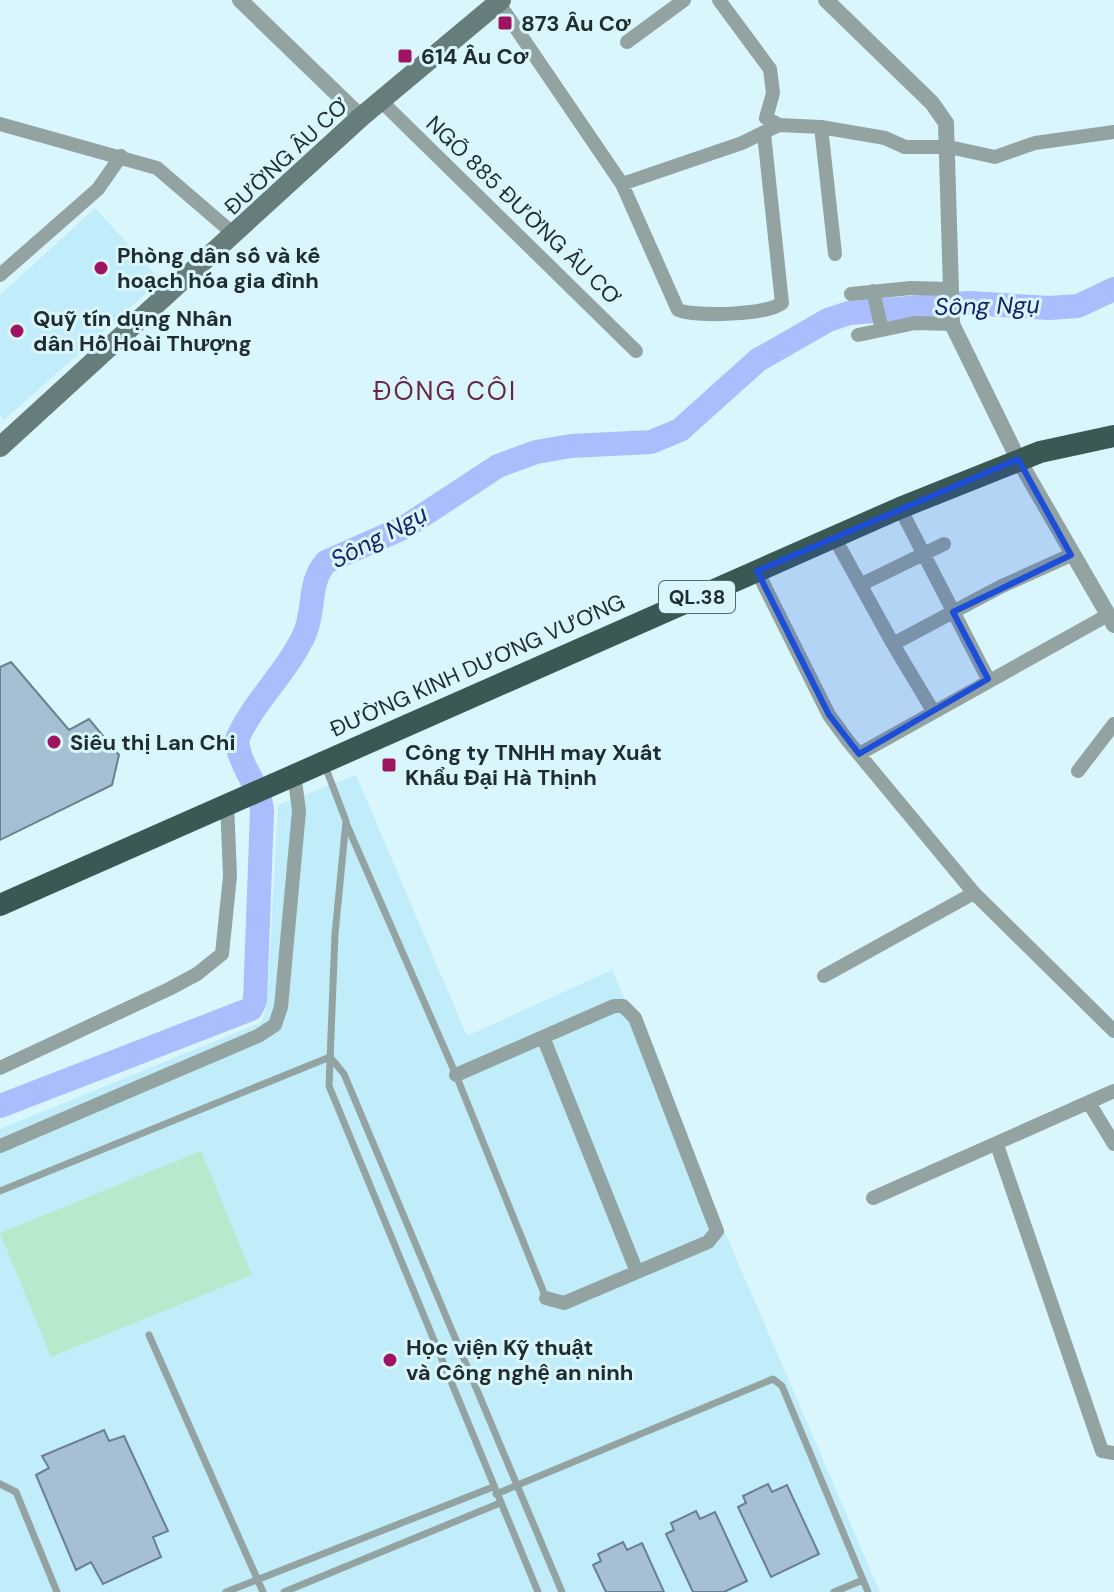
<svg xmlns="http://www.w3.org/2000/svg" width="1114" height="1592" font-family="'DM Sans',sans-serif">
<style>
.built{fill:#c0edf9}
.green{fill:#b7eacd}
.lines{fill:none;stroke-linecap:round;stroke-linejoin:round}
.river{stroke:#aabdfc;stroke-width:24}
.building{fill:#a7bfd3;stroke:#697f92;stroke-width:2}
.service{stroke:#93a3a1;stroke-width:7}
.minor{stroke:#93a3a1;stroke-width:14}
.tertiary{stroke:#93a3a1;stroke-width:16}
.secondary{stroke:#677d7b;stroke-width:20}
.trunk{stroke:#3a5854;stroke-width:22}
.marked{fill:#1d4ed8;fill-opacity:0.2;stroke:#1d4ed8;stroke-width:6;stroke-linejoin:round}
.poi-dot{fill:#9e1461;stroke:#daf6fd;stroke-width:3}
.labels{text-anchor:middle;stroke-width:6;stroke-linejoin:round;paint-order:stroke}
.shield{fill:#daf6fd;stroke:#57696e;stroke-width:2}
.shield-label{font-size:20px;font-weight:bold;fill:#1f2d30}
.poi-label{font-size:22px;font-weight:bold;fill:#1f2d30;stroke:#daf6fd;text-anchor:start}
.street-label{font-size:22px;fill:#1f2d30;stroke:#daf6fd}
.water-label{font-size:24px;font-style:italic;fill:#182267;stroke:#daf6fd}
.quarter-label{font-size:26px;letter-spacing:2px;fill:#682746;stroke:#daf6fd}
</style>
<rect width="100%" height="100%" fill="#daf6fd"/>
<path class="built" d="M 95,208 L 161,280 L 4,420 L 0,414 L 0,295 Z
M 356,775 L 467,1036 L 612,970 L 880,1592 L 0,1592 L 0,1129 L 262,1022 L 267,1005 L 278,805 Z"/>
<path class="green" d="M 201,1151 L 252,1275 L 51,1357 L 0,1233 Z"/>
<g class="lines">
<path class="river" d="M 0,1106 L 251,1009 L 255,1001 L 262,811 C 260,784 238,766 237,739 C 254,701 288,671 305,633 C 315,609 308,582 326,562 L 405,527 L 498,466 L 536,452 L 571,446 L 651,442 L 680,430 L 758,360 L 828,320 L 849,313 L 970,303 L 1049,308 L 1078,306 L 1114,289"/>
</g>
<path class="building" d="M 11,662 L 69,730 L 89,719 L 119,755 L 112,785 L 0,840 L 0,667 Z
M 104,1430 L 109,1441 L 124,1436 L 168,1531 L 153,1537 L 161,1557 L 103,1584 L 91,1562 L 76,1570 L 36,1475 L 49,1468 L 42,1456 Z
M 768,1484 L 772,1492 L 787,1485 L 819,1554 L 771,1577 L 738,1507 L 746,1503 L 743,1496 Z
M 696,1511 L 700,1519 L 715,1512 L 747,1581 L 724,1592 L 693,1592 L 666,1534 L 674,1530 L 671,1523 Z
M 623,1542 L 627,1550 L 642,1543 L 664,1592 L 606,1592 L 593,1565 L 601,1561 L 598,1554 Z"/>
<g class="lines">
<path class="service" d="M 325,766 L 346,821 L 335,934 L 329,1086 L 538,1592
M 346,823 L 456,1075 L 546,1298
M 0,1191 L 330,1057 L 344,1074 L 562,1592
M 149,1335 L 263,1592
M 0,1484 L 16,1492 L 57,1592
M 496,1494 L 773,1379 L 782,1386 L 868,1592
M 226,1592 L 493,1487
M 284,1592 L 500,1503
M 834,1592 L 863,1580"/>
<path class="minor" d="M 719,0 L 770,69 L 773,93 L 766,118 L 779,125
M 498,2 L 622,184 L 678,310 C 697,317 767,315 782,303 L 764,134
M 627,42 L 684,0
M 382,102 L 636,351
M 0,124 L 157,168 L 235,235
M 821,127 L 835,254
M 622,184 L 742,143 L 779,125 L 821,127 L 885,138 L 905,147 L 949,147 L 995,157 L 1035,143 L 1114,132
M 0,275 L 98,189 L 121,156
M 873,291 L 882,330
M 851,294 L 911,288 L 950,289
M 858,335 L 915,323 L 952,324
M 900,508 L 988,679
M 834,537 L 893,644 L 1000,587 L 1071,555
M 757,571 L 829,715 L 848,741 L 974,893 L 1114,1031
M 860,585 L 944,544
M 893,644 L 933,711
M 859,754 L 1108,615
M 1078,771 L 1114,724
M 824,976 L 974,893
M 543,1037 L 637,1272
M 0,1068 L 169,989 L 197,974 L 222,954 L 230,876 L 227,802
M 456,1075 L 614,1006 L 623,1006 L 635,1018 L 717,1231 L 708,1242 L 564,1303 L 546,1298
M 1089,1103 L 1114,1144
M 997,1145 L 1102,1451 L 1114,1453
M 0,1146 L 258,1036 L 275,1025 L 281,1007 L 299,811 L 294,773
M 873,1198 L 1114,1091"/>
<path class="tertiary" d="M 240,0 L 361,117
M 826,0 L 932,103 L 946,123 L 952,324 L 1018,459 L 1114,625"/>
<path class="secondary" d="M 0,447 L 361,117 L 501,0"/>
<path class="trunk" d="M 0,905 L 900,508 L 1040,452 L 1114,436"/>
</g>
<path class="marked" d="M 1018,459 L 1071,555 L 953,612 L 988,679 L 859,754 L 829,715 L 757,571 Z"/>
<g class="poi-dot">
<rect x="497" y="15" width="16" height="16" rx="4"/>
<rect x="397" y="48" width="16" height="16" rx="4"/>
<circle cx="101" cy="268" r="8"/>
<circle cx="17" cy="331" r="8"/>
<circle cx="54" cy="742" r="8"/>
<rect x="381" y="757" width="16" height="16" rx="4"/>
<circle cx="390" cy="1360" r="8"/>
</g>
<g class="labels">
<rect class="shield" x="659" y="581" width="76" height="32" rx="6"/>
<g class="shield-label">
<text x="697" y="604">QL.38</text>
</g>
<g class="poi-label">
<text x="521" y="31">873 Âu Cơ</text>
<text x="421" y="64">614 Âu Cơ</text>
<text x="117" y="263">Phòng dân số và kế<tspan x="117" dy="25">hoạch hóa gia đình</tspan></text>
<text x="33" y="326">Quỹ tín dụng Nhân<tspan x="33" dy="25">dân Hồ Hoài Thượng</tspan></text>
<text x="70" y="750">Siêu thị Lan Chi</text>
<text x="405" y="760">Công ty TNHH may Xuất<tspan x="405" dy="25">Khẩu Đại Hà Thịnh</tspan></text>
<text x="406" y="1355">Học viện Kỹ thuật<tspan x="406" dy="25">và Công nghệ an ninh</tspan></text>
</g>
<g class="street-label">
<text transform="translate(286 156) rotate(-43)" y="8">ĐƯỜNG ÂU CƠ</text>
<text transform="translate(524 210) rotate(44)" y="8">NGÕ 885 ĐƯỜNG ÂU CƠ</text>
<text transform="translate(477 665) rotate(-24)" y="8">ĐƯỜNG KINH DƯƠNG VƯƠNG</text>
</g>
<g class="water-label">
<text transform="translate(987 306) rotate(-1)" y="8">Sông Ngụ</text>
<text transform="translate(379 537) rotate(-28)" y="8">Sông Ngụ</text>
</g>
<g class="quarter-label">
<text x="445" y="400">ĐÔNG CÔI</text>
</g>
</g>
</svg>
